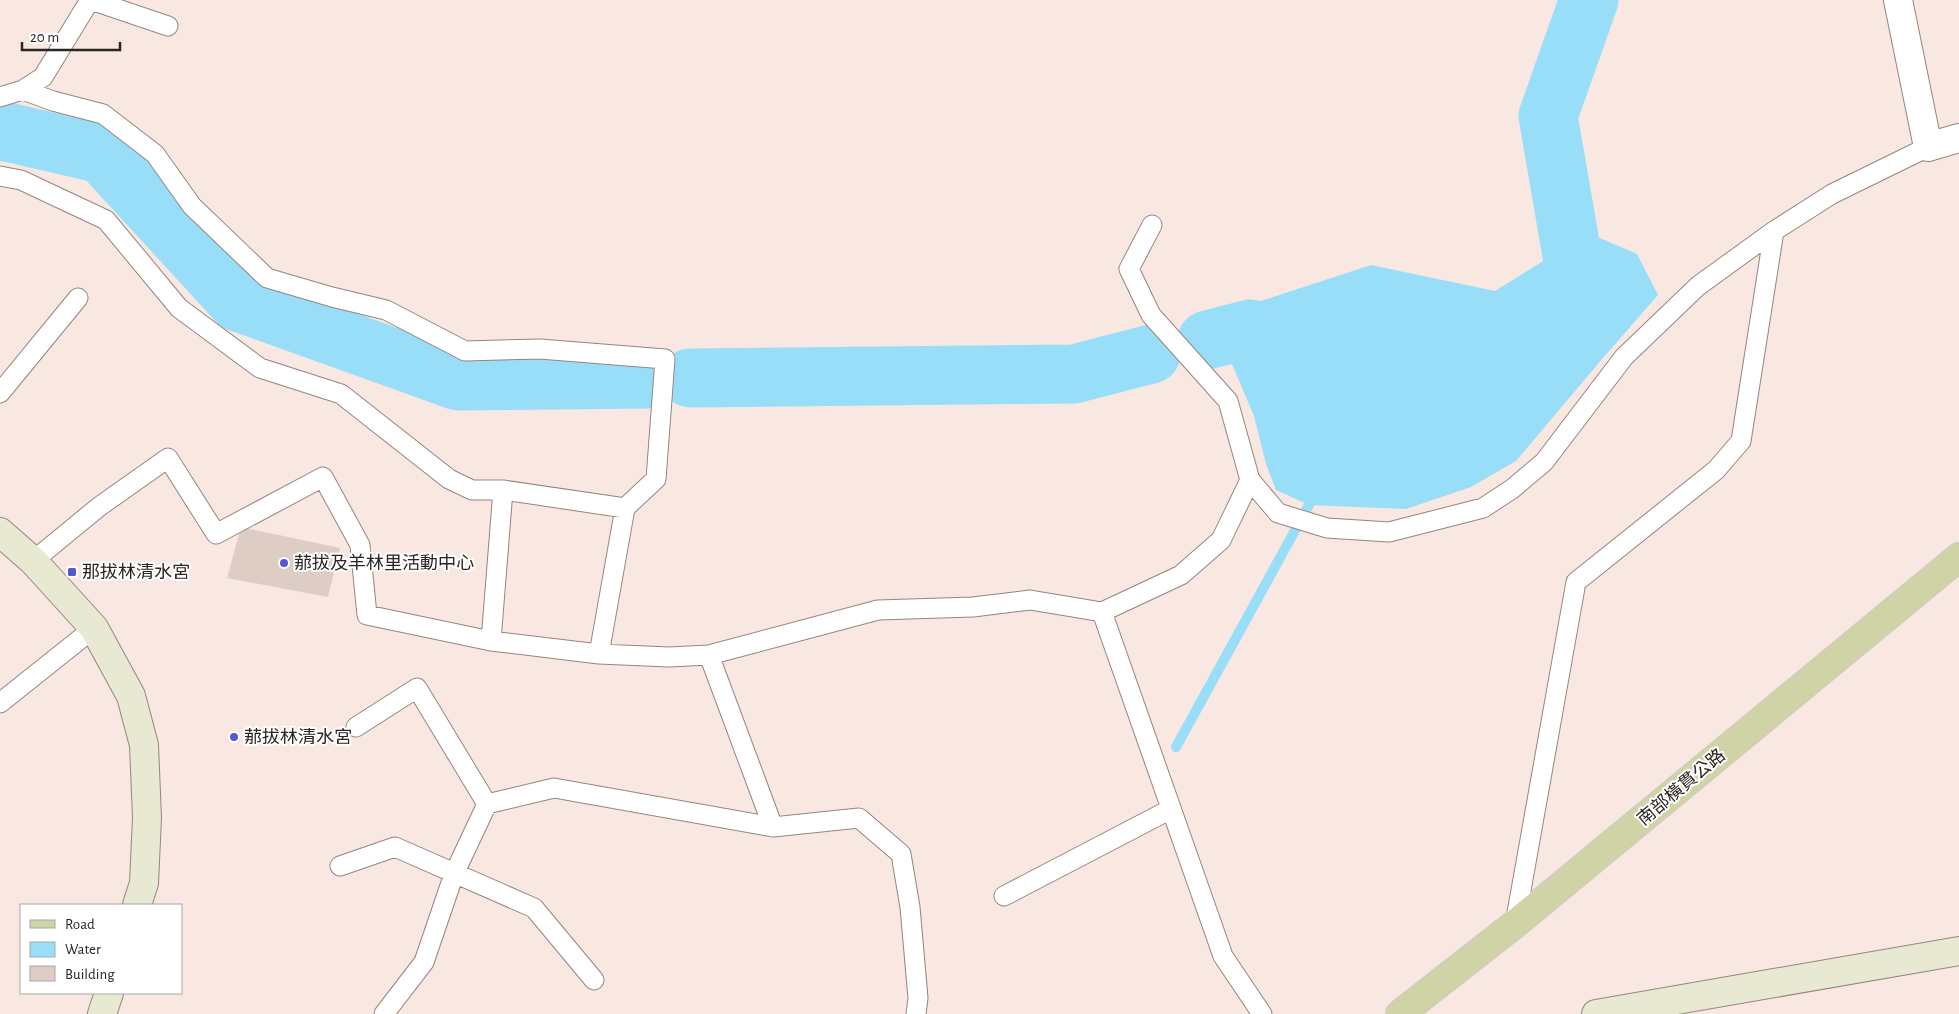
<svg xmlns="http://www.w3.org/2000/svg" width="1959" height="1014" font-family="'Alegreya Sans','Noto Sans TC',sans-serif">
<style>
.water{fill:#99def9}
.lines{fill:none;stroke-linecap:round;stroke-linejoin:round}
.stream{stroke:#99def9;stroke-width:10}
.river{stroke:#99def9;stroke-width:59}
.building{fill:#ddcdc5}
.lane-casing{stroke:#95857f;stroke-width:21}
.street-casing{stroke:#95857f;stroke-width:30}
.secondary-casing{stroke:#95857f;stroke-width:30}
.primary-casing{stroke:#cccbca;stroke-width:30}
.lane{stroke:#fff;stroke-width:19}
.street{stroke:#fff;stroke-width:28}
.secondary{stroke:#e7e9d2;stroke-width:28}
.primary{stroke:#d0d3a6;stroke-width:28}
.poi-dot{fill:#5658d0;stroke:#fff;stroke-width:2}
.labels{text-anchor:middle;stroke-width:4;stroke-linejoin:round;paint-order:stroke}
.poi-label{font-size:18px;fill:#2b2522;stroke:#fff;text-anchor:start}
.street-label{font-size:18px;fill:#2b2522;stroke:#fff}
</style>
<rect width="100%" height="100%" fill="#f9e8e1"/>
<path class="water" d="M 1588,233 L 1637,254 L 1658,295 L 1603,358 L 1516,461 L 1471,487 L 1406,509 L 1309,505 L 1276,490 L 1266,464 L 1254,416 L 1212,317 L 1371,265 L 1495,291 Z"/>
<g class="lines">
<path class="stream" d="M 1176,747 L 1309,505"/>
<path class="river" d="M 0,132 L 7,132 L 102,154 L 238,302 L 458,381 L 648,379
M 1551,314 L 1577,284 L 1548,116 L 1589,0
M 1207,340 L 1250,329 L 1299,341
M 690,378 L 1074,374 L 1151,354"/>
</g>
<path class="building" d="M 241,527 L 340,548 L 328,597 L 227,578 Z"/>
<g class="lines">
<defs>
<path id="lane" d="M 91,0 L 168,26
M 0,97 L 23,90 L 43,77 L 90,0
M 0,176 L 21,180 L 106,220 L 179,308 L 260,368 L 341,394 L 449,479 L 472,490 L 503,490 L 625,508 L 656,479 L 665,359 L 540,349 L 465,351 L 386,310 L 332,297 L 267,278 L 192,206 L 155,154 L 103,114 L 53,101 L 23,90
M 0,393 L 78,298
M 1250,480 L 1278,513 L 1327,528 L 1389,532 L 1483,508 L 1512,489 L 1544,462 L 1624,357 L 1698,286 L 1774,231
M 33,561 L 100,506 L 168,458 L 216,534 L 323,477 L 360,545 L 367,615 L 491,641 L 599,654 L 669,657 L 709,655 L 878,610 L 973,607 L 1030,600 L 1102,612 L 1181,575 L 1221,540 L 1250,480 L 1228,401 L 1151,315 L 1129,269 L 1152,225
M 1102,612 L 1223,956 L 1262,1014
M 491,641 L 503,490
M 599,654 L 625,508
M 709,655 L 773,827
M 0,703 L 94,628
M 356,727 L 417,688 L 487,804
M 340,866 L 395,847 L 534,908 L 594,980
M 1004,896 L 1171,809
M 1515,924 L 1576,582 L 1716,470 L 1741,441 L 1774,231 L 1832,194 L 1928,147
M 384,1014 L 424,962 L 454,874 L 487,804 L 554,788 L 773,827 L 859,818 L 901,854 L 910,907 L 918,998 L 916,1014"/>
<path id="street" d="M 1898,0 L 1928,147 L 1959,138"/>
<path id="secondary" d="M 0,532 L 33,561 L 94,628 L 131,696 L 144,745 L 147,818 L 144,883 L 137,905
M 102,1014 L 109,993
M 1596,1014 L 1959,951"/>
<path id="primary" d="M 1400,1014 L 1515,924 L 1959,557"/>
</defs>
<use href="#lane" class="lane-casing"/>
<use href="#street" class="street-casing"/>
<use href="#secondary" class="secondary-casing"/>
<use href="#primary" class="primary-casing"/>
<use href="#lane" class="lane"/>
<use href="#street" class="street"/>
<use href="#secondary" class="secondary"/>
<use href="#primary" class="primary"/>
</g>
<g class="poi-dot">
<circle cx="284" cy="563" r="5"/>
<rect x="67" y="567" width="10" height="10" rx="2.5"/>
<circle cx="234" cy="737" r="5"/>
</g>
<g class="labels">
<g class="poi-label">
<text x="294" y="569">𦰡拔及羊林里活動中心</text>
<text x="82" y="578">那拔林清水宮</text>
<text x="244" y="743">𦰡拔林清水宮</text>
</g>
<g class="street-label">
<text transform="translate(1681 787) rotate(-40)" y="6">南部橫貫公路</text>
</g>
</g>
<rect x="20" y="904" width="162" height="90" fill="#ffffff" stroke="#aaa8a7"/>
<rect x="30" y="920" width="25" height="8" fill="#d0d3a6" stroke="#aaa8a7"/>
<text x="65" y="929" font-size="15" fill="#2b2522">Road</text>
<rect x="30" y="942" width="25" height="15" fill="#99def9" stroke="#aaa8a7"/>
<text x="65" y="954" font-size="15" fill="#2b2522">Water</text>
<rect x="30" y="966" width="25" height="15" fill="#ddcdc5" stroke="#aaa8a7"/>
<text x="65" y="979" font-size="15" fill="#2b2522">Building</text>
<path d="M22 42v8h98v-8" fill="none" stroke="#2b2522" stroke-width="2.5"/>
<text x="30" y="42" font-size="15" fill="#2b2522" stroke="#ffffff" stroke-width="4" paint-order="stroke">20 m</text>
</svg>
